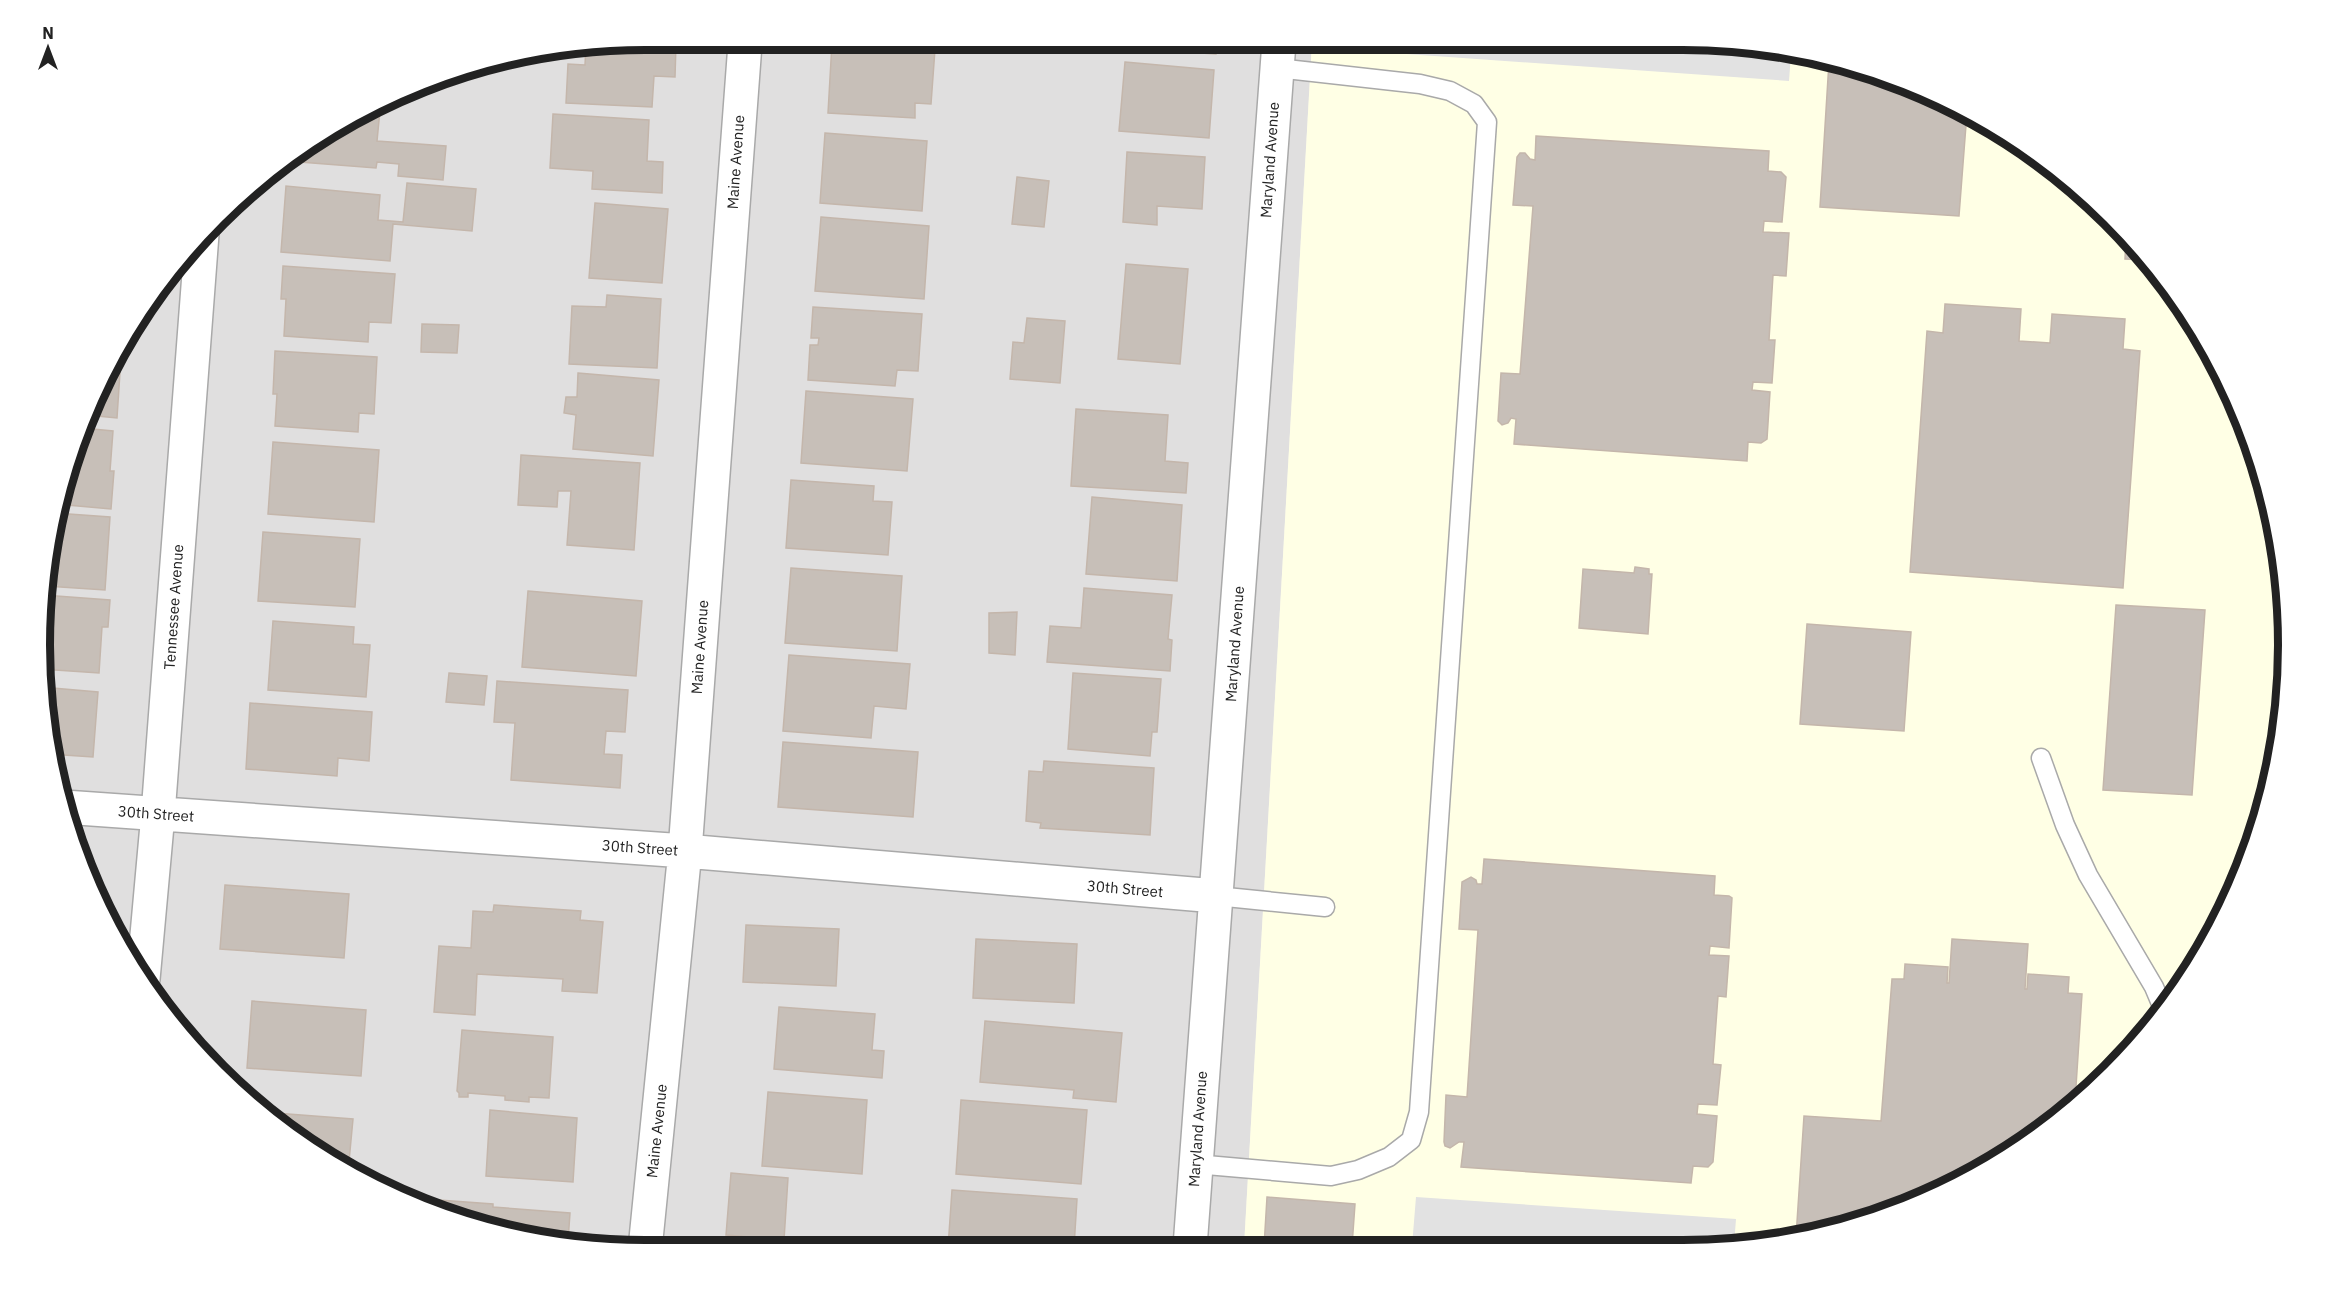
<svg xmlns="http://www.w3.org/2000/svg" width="2327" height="1289" font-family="'IBM Plex Sans',sans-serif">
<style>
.residential{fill:#e0dfdf}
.education{fill:#ffffe5}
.parking{fill:#e2e2e2}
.building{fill:#c7bfb8;stroke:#c4b6ab;stroke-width:1.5}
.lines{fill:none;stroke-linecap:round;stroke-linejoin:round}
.service-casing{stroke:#a9a9a9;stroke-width:21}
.minor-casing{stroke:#a9a9a9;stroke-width:36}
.service{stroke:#fff;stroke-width:18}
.minor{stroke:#fff;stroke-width:33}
.labels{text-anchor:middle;stroke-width:6;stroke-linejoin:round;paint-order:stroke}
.street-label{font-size:15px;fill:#222;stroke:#fff}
.rim{fill:none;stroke:#222;stroke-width:8}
</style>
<rect width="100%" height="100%" fill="#f2efe9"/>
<path class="residential" d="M 1312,42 L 1244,1247 L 605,1249 L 450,1218 L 341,1169 L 246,1100 L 189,1043 L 120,948 L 85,876 L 51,763 L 40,684 L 44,566 L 60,487 L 101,377 L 141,308 L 216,217 L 276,164 L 376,102 L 450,71 L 565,44 Z"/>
<path class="education" d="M 1722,40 L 1877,71 L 1986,120 L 2082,189 L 2163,276 L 2226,377 L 2267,488 L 2287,605 L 2283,724 L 2256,839 L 2207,948 L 2111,1072 L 2019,1148 L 1877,1218 L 1761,1245 L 1244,1247 L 1312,42 Z"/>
<path class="parking" d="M 1722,40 L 1791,54 L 1789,81 L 1336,49 L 1336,42 Z
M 1416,1197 L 1736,1219 L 1734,1245 L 1412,1246 Z"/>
<path class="building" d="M 1120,42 L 1217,42 L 1216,54 L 1119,48 Z
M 832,43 L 935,49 L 931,104 L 915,103 L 915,118 L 828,113 Z
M 977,43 L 1022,43 L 1022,47 L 976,45 Z
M 586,44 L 676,44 L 675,77 L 654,76 L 652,107 L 566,103 L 568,64 L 585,65 Z
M 1125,62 L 1214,70 L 1209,138 L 1119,131 Z
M 1829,62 L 1877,71 L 1967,112 L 1959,216 L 1820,207 Z
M 381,100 L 377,141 L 446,146 L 443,180 L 398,176 L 399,164 L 377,162 L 376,168 L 287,161 L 287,157 Z
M 553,114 L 649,120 L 647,161 L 663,162 L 662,193 L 592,189 L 593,171 L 550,168 Z
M 825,133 L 927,141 L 922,211 L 820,203 Z
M 1536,136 L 1769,151 L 1768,171 L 1781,172 L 1786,177 L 1782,222 L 1764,221 L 1763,232 L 1789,233 L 1786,276 L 1773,275 L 1769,340 L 1775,340 L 1772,383 L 1753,382 L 1752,390 L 1770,392 L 1767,439 L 1761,443 L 1748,442 L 1747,461 L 1514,444 L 1516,419 L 1511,418 L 1508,423 L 1502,425 L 1498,421 L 1501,373 L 1520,374 L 1533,206 L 1513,205 L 1517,157 L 1520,153 L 1525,153 L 1530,159 L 1535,160 Z
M 1127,152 L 1205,157 L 1202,209 L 1157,206 L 1157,225 L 1123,222 Z
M 1017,177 L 1049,181 L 1044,227 L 1012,224 Z
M 407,183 L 476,189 L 472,231 L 393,224 L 390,261 L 281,252 L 286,186 L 380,195 L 378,220 L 403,222 Z
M 595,203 L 668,209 L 662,283 L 589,278 Z
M 821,217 L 929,226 L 924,299 L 815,291 Z
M 2126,237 L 2148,260 L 2125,259 Z
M 1126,264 L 1188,269 L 1180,364 L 1118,359 Z
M 283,266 L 395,274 L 391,323 L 369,322 L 368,342 L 284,336 L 286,299 L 281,299 Z
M 607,295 L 661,299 L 657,368 L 569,364 L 572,306 L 606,307 Z
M 1945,304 L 2021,309 L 2019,341 L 2050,343 L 2052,314 L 2125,319 L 2123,349 L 2140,351 L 2123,588 L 1910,572 L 1927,331 L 1943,333 Z
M 813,307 L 922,314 L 918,371 L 897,370 L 895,386 L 808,380 L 810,345 L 818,345 L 819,338 L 811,338 Z
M 1027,318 L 1065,321 L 1060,383 L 1010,379 L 1013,342 L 1024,343 Z
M 422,324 L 459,325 L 457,353 L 421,352 Z
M 122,342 L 117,418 L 87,415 L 101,377 Z
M 275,351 L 377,357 L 374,414 L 359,413 L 358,432 L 275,426 L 277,394 L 273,394 Z
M 578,373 L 659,380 L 653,456 L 573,449 L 576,415 L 564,413 L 566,397 L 577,397 Z
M 806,391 L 913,399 L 907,471 L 801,463 Z
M 1076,409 L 1168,415 L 1165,461 L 1188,463 L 1186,493 L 1071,486 Z
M 82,428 L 113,431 L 110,471 L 114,471 L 111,509 L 56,504 L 60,487 Z
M 273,442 L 379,450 L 374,522 L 268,514 Z
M 521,455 L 640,463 L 634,550 L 567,545 L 571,491 L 558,491 L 557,507 L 518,505 Z
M 791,480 L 874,486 L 873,501 L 892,502 L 888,555 L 786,548 Z
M 1092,497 L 1182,505 L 1177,581 L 1086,574 Z
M 55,513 L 110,517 L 105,590 L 46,586 L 47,565 L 44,565 Z
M 263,532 L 360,539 L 355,607 L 258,601 Z
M 1635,567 L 1649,569 L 1649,574 L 1652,574 L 1648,634 L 1579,628 L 1583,569 L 1634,573 Z
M 791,568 L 902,576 L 897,651 L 785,643 Z
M 1084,588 L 1172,595 L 1168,639 L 1172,640 L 1170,671 L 1047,662 L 1050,626 L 1081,628 Z
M 528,591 L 642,601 L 636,676 L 522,667 Z
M 43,595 L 110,600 L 108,627 L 102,627 L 99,673 L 41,669 Z
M 2116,605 L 2205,610 L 2192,795 L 2103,790 Z
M 1017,612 L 1015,655 L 989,653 L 989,613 Z
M 273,621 L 354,627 L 353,644 L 370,645 L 366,697 L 268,690 Z
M 1807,624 L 1911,632 L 1904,731 L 1800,724 Z
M 789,655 L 910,664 L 906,709 L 874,706 L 871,738 L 783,731 Z
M 449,673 L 487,676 L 484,705 L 446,702 Z
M 1073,673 L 1161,679 L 1157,732 L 1152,732 L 1150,756 L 1068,749 Z
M 497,681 L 628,690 L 625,732 L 606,731 L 604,754 L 622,755 L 620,788 L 511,780 L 515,723 L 494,722 Z
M 41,687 L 98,692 L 93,757 L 49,754 Z
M 250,703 L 372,712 L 369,761 L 338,758 L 337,776 L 246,769 Z
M 783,742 L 918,752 L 913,817 L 778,807 Z
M 1044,761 L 1154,768 L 1150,835 L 1040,828 L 1041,823 L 1026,821 L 1029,771 L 1043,772 Z
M 1484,859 L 1715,876 L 1714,895 L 1729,896 L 1732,898 L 1729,948 L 1710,946 L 1709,955 L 1729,956 L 1726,997 L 1718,996 L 1713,1064 L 1721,1065 L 1717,1105 L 1698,1104 L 1697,1114 L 1717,1116 L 1713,1162 L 1708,1167 L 1693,1166 L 1691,1183 L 1461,1167 L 1464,1142 L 1459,1142 L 1450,1148 L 1445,1146 L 1444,1142 L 1446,1095 L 1467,1097 L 1478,930 L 1459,929 L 1462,882 L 1471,877 L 1476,880 L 1477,884 L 1482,884 Z
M 225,885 L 349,894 L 344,958 L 220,949 Z
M 494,905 L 581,911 L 580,920 L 603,922 L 597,993 L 562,991 L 563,979 L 477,974 L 475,1015 L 434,1012 L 439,946 L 471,948 L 473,911 L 493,912 Z
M 746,925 L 839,929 L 836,986 L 743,982 Z
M 976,939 L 1077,944 L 1074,1003 L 973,998 Z
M 1952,939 L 2028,944 L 2025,989 L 2027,989 L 2028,974 L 2069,977 L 2068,993 L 2082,994 L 2075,1102 L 2019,1148 L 1877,1218 L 1796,1237 L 1804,1116 L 1881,1121 L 1892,979 L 1904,979 L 1905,964 L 1948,967 L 1947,983 L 1949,983 Z
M 252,1001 L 366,1010 L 361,1076 L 247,1068 Z
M 779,1007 L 875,1014 L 872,1050 L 884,1051 L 882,1078 L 774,1069 Z
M 985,1021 L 1122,1033 L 1116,1102 L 1073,1098 L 1074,1090 L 980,1082 Z
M 462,1030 L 553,1037 L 549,1098 L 529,1097 L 529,1102 L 505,1100 L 505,1096 L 468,1093 L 468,1097 L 459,1097 L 459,1093 L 457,1091 Z
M 768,1092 L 867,1100 L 862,1174 L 762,1166 Z
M 961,1100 L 1087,1110 L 1081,1184 L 956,1174 Z
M 490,1110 L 577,1118 L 573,1182 L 486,1176 Z
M 262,1112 L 353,1119 L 348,1172 L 341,1169 Z
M 731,1173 L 788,1178 L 784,1240 L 726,1235 Z
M 952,1190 L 1077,1199 L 1074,1247 L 948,1248 Z
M 1267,1197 L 1355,1204 L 1352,1246 L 1264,1247 Z
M 439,1200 L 493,1204 L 493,1207 L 570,1213 L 568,1241 L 450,1218 L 438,1212 Z"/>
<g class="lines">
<defs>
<path id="service" d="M 2041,758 L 2065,825 L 2088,875 L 2154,987 L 2162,1006
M 1216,896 L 1325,907
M 1195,1164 L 1331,1176 L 1358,1170 L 1389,1157 L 1411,1140 L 1419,1112 L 1487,122 L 1474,104 L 1450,91 L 1420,84 L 1277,68"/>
<path id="minor" d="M 64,807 L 685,851 L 1216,896
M 143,979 L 158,814 L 202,234
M 1190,1247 L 1279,42
M 645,1249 L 685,851 L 745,44"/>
</defs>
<use href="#service" class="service-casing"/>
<use href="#minor" class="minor-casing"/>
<use href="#service" class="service"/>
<use href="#minor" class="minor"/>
</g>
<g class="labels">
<g class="street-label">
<text transform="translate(1270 160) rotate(-86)" y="5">Maryland Avenue</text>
<text transform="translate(736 162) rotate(-86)" y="5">Maine Avenue</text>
<text transform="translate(174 607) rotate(-86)" y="5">Tennessee Avenue</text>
<text transform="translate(1235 644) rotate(-86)" y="5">Maryland Avenue</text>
<text transform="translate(700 647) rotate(-86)" y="5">Maine Avenue</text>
<text transform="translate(156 814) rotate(4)" y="5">30th Street</text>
<text transform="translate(640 848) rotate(4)" y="5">30th Street</text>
<text transform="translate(1125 889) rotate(5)" y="5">30th Street</text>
<text transform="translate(1198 1129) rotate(-86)" y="5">Maryland Avenue</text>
<text transform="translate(657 1131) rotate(-84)" y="5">Maine Avenue</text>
</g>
</g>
<path d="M0 0H2327V1289H0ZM645 50H1683A595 595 0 0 1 2278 645V645A595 595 0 0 1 1683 1240H645A595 595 0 0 1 50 645V645A595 595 0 0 1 645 50Z" fill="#fff" fill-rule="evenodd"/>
<path class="rim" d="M645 50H1683A595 595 0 0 1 2278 645V645A595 595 0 0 1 1683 1240H645A595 595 0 0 1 50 645V645A595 595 0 0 1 645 50Z"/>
<g transform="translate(48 48)" stroke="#ffffff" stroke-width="4.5" paint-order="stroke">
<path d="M0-4.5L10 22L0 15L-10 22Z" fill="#222222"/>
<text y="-9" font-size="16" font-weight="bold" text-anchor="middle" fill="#222222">N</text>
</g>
</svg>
